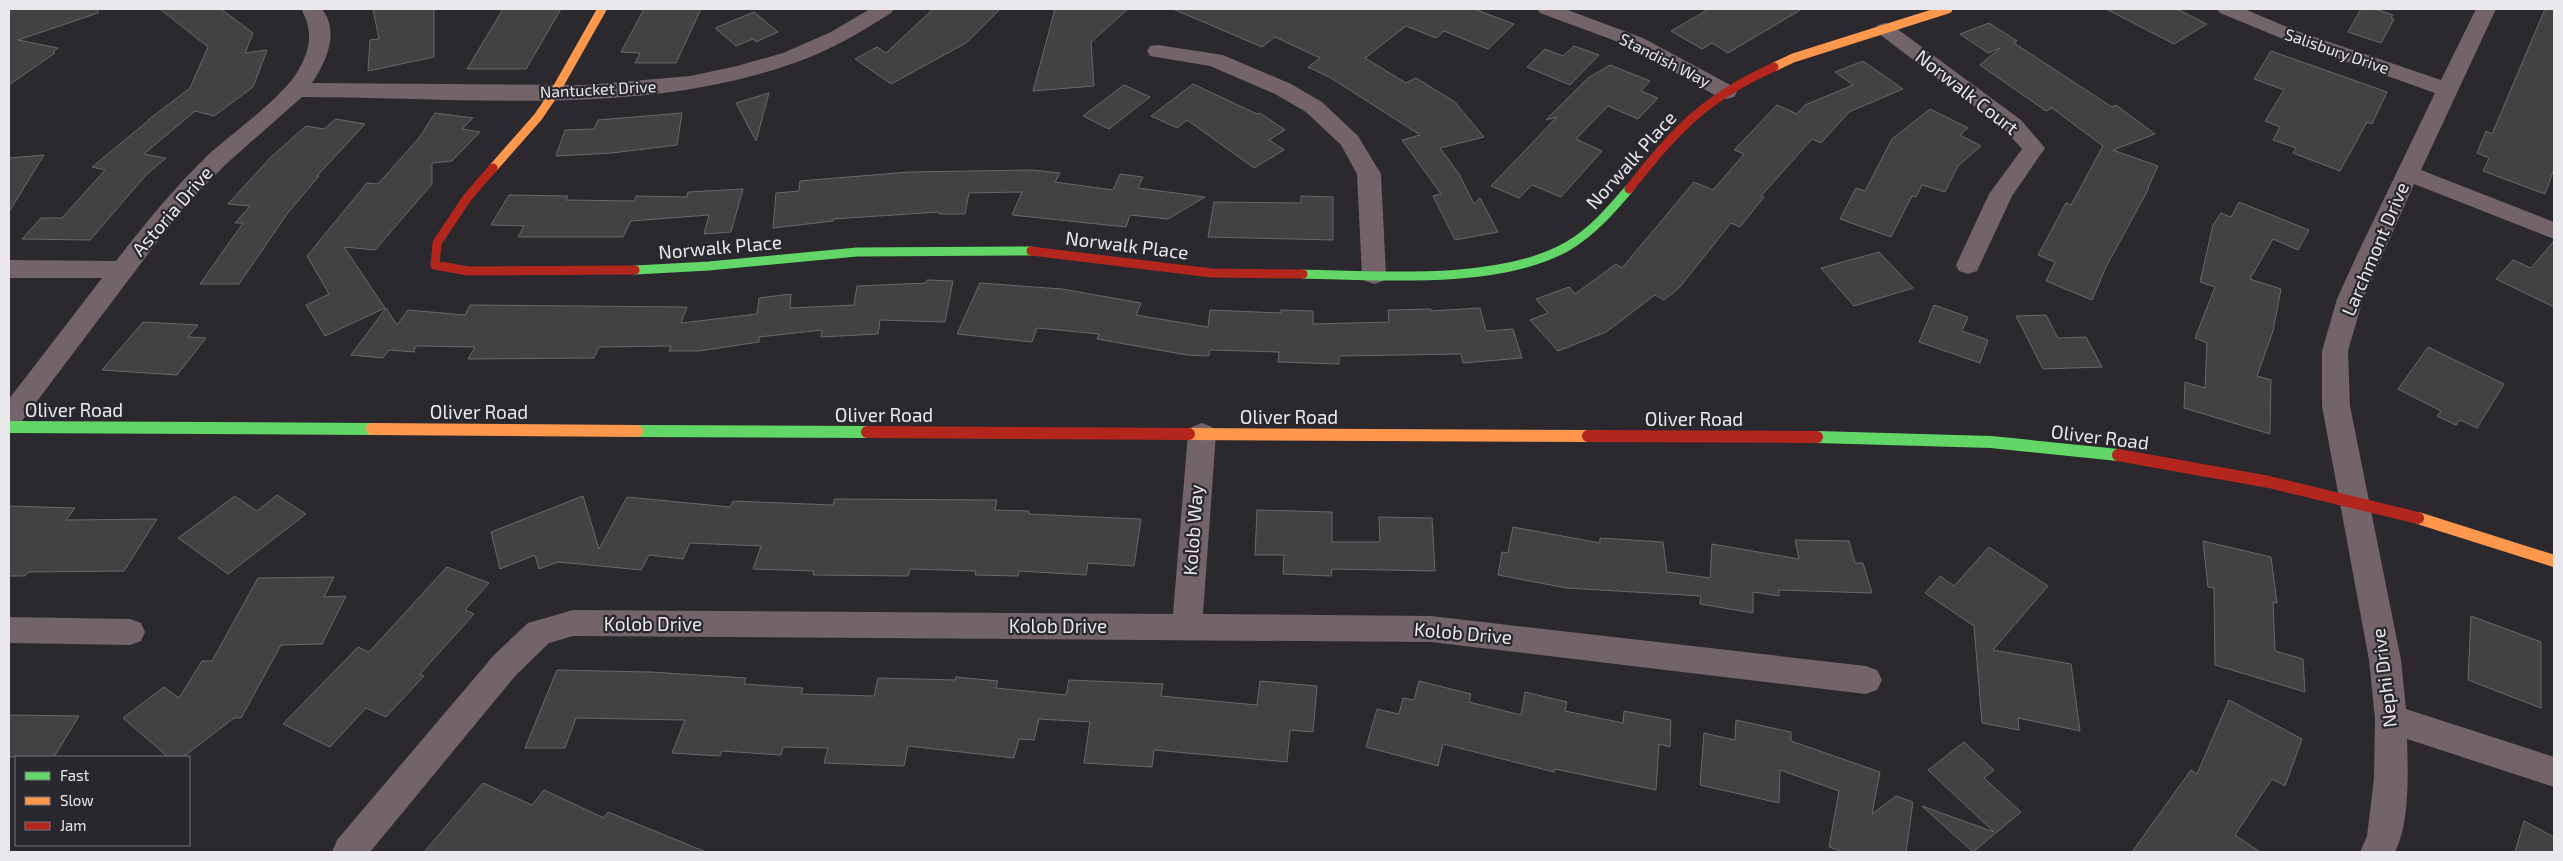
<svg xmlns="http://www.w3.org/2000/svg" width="2563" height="861" font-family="'Exo 2',sans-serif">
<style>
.building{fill:#434142;stroke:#6a6768}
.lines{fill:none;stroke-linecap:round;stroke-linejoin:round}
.street{fill:#726469;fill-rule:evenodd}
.fast-far1{stroke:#63d668;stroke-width:9}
.fast{stroke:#63d668;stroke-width:12}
.slow-far1{stroke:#ff974d;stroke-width:9}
.slow{stroke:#ff974d;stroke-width:12}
.jam-far1{stroke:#b3261e;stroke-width:9}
.jam{stroke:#b3261e;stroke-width:12}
.labels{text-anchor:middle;stroke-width:4.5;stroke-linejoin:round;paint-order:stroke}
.far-street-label{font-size:16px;fill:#eae8ed;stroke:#2a282f}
.street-label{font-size:19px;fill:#eae8ed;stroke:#2a282f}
</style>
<rect width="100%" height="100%" fill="#2b292e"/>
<path class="building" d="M 9,9 L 98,9 L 98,13 L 18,40 L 58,48 L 53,52 L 55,53 L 9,85 Z
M 160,9 L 221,9 L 253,33 L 245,53 L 267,50 L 253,87 L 214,116 L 195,111 L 144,154 L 166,158 L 146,175 L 90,240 L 22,239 L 41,218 L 62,218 L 105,170 L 92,167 L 149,120 L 148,120 L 190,88 L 208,47 Z
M 373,9 L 434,9 L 434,57 L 368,71 L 370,40 L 379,39 Z
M 503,9 L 561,9 L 526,69 L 467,69 Z
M 644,9 L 701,9 L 676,63 L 635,63 L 640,53 L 621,52 Z
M 933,9 L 1000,9 L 966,43 L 891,84 L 855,59 L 877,47 L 886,53 Z
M 1055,9 L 1128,9 L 1091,42 L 1094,86 L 1033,91 Z
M 1173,9 L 1474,9 L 1514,24 L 1488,49 L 1444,31 L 1436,38 L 1406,26 L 1365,58 L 1406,83 L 1416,78 L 1455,102 L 1484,137 L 1440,148 L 1459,174 L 1474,204 L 1480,198 L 1498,232 L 1455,240 L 1433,196 L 1441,194 L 1402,140 L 1420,135 L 1331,78 L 1308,67 L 1320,58 L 1275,37 L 1262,47 Z
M 1709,9 L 1802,9 L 1728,53 L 1712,43 L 1702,49 L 1671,31 Z
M 2106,9 L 2177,9 L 2207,24 L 2174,44 Z
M 2361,9 L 2375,9 L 2393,15 L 2391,18 L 2394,19 L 2381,43 L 2348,32 Z
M 2545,9 L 2554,9 L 2554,169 L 2545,194 L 2483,171 L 2489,158 L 2477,153 L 2486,131 L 2492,134 Z
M 754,12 L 778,32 L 756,42 L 753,39 L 736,46 L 715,28 Z
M 1989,23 L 2017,41 L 2014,43 L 2112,107 L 2116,105 L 2155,134 L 2113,150 L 2158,166 L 2148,188 L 2149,188 L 2107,265 L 2092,300 L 2046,281 L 2055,262 L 2038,255 L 2066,203 L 2071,205 L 2103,146 L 2052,108 L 2046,111 L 1980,65 L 2000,48 L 1988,53 L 1960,34 Z
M 1574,46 L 1599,55 L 1570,85 L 1527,67 L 1545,49 L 1563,56 Z
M 2271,51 L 2387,92 L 2372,124 L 2367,122 L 2340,171 L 2293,153 L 2296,148 L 2273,140 L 2280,127 L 2265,121 L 2284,90 L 2254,79 Z
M 1863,61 L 1903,89 L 1849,112 L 1821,143 L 1812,139 L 1761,196 L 1764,197 L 1740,227 L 1731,223 L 1679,288 L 1664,300 L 1655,295 L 1606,332 L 1558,351 L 1530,320 L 1548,313 L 1536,299 L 1569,287 L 1575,294 L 1616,264 L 1622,268 L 1694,182 L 1713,190 L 1744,154 L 1734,150 L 1777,105 L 1797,114 L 1805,105 L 1853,85 L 1835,72 Z
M 1610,65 L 1650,81 L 1641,91 L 1658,98 L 1638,119 L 1608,106 L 1576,139 L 1602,151 L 1561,197 L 1532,185 L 1519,198 L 1491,186 L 1557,117 L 1546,120 L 1588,78 Z
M 1193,84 L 1257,114 L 1260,113 L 1285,130 L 1269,140 L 1284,150 L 1254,168 L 1187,120 L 1177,128 L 1151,116 Z
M 1124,85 L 1150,97 L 1109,129 L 1083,116 Z
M 769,93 L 756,141 L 736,103 Z
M 1930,109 L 1968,128 L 1960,135 L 1981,146 L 1958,166 L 1945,192 L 1922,185 L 1916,197 L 1912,196 L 1891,237 L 1840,219 L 1856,188 L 1865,191 L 1892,139 Z
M 435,113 L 473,118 L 462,129 L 480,132 L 452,161 L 432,163 L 432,184 L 375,250 L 344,247 L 385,308 L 325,336 L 306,305 L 329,294 L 307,256 L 367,183 L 378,184 L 419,138 Z
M 682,113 L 677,145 L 612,153 L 556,156 L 565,130 L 594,129 L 598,120 Z
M 336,119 L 365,124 L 317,176 L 319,176 L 287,214 L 239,284 L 200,284 L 243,223 L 235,223 L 250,206 L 228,204 L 271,157 L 306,126 L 324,129 Z
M 44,155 L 9,212 L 9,158 Z
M 1032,170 L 1060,173 L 1055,182 L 1113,190 L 1120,174 L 1143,177 L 1138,188 L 1205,197 L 1168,219 L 1130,215 L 1126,227 L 1012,215 L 1022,192 L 969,193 L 965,214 L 939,214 L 939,212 L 833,219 L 833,221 L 773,228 L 776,193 L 799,191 L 800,181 L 909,172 Z
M 743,189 L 731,232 L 704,234 L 709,215 L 631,221 L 623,237 L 518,237 L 524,226 L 491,225 L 509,195 L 568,196 L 566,200 L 634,201 L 636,196 L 687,197 L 688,192 Z
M 1301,196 L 1333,197 L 1333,240 L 1208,237 L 1214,202 L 1301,203 Z
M 2239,202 L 2309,230 L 2298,250 L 2273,239 L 2250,279 L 2281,289 L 2273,331 L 2257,376 L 2271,380 L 2270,434 L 2184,408 L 2185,382 L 2205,388 L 2207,343 L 2195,338 L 2215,287 L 2200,282 L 2213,225 L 2221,213 L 2231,217 Z
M 2554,241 L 2554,307 L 2496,279 L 2513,260 L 2531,268 Z
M 1879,252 L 1913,288 L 1854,306 L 1821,268 Z
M 927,280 L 953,281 L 945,322 L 880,320 L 878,334 L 821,337 L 822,330 L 759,337 L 759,342 L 699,351 L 669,351 L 671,346 L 599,347 L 594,358 L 468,359 L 475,347 L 416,346 L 414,350 L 415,352 L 389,350 L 383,358 L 351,355 L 386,308 L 397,325 L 408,310 L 465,315 L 470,305 L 687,307 L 681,323 L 757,314 L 759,298 L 791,294 L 790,308 L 854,305 L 857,286 L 926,283 Z
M 980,283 L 1062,289 L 1141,303 L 1136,315 L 1208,327 L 1210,310 L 1281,313 L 1281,310 L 1313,311 L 1313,324 L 1389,322 L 1388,310 L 1431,309 L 1431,311 L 1480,308 L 1486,331 L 1513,329 L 1522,358 L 1463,363 L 1461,354 L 1339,356 L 1339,364 L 1278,362 L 1279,352 L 1210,350 L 1209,356 L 1187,355 L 1097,339 L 1099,334 L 1037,328 L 1032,342 L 957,334 Z
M 1934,305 L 1968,317 L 1962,331 L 1988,340 L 1980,363 L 1919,342 Z
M 2046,315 L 2058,338 L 2086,337 L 2102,367 L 2043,369 L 2016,316 Z
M 143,322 L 198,325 L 188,337 L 206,338 L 177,375 L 102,370 Z
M 2428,347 L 2504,384 L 2477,428 L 2460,420 L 2456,425 L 2437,416 L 2441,411 L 2398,389 Z
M 277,495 L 306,514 L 228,574 L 178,538 L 235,496 L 257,511 Z
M 583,496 L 599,549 L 627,497 L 730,507 L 733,501 L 833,505 L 835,499 L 997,500 L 995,510 L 1029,511 L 1029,514 L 1141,519 L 1134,566 L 1088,563 L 1086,575 L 1019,571 L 1018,576 L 975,575 L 976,571 L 910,569 L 908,576 L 813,575 L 814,571 L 753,569 L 761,546 L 690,543 L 683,559 L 649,555 L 641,570 L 558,562 L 539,569 L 535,555 L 500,569 L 491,532 Z
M 9,506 L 75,508 L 66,520 L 157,519 L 124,571 L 28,572 L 25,576 L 9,576 Z
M 1257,510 L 1332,512 L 1332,542 L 1380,542 L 1379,517 L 1432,518 L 1435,571 L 1332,569 L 1331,576 L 1283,574 L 1284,555 L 1255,555 Z
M 1513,527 L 1600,543 L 1600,538 L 1663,542 L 1667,572 L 1710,578 L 1712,544 L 1799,559 L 1795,540 L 1849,541 L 1855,563 L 1863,563 L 1872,593 L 1779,590 L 1779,596 L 1753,592 L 1753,613 L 1700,604 L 1701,596 L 1566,588 L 1498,575 L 1502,552 L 1508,553 Z
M 2203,541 L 2271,557 L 2277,603 L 2273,602 L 2275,651 L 2303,659 L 2305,692 L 2215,665 L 2214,588 L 2208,587 Z
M 1989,547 L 2048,586 L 1993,650 L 2071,664 L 2080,731 L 2018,718 L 2019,730 L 1982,723 L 1974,626 L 1925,593 L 1940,576 L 1954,586 Z
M 447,567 L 489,583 L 465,610 L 474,614 L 420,674 L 424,676 L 386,717 L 366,708 L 330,747 L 283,724 L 358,647 L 369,652 Z
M 334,577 L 324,597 L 346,596 L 322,644 L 281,645 L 241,718 L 234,718 L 183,757 L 168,757 L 123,718 L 164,687 L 179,698 L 202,661 L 212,661 L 258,578 Z
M 2471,616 L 2541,642 L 2541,708 L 2468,680 Z
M 557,670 L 650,672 L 746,678 L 744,684 L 803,688 L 801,694 L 874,696 L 878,678 L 955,680 L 956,677 L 998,681 L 996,688 L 1066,695 L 1069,680 L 1163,684 L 1161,696 L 1257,705 L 1260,681 L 1317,686 L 1313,732 L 1290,730 L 1287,762 L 1154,750 L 1152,767 L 1084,763 L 1090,722 L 1039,719 L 1034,740 L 1019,739 L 1014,758 L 908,746 L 904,766 L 824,763 L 828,748 L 783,747 L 781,755 L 722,751 L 720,756 L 672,753 L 685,720 L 576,718 L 565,748 L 525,748 Z
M 1419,681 L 1471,694 L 1469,702 L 1521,715 L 1525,692 L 1567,702 L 1565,711 L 1623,723 L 1624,711 L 1671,720 L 1670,747 L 1659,744 L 1656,790 L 1555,769 L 1554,772 L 1443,744 L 1438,766 L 1366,747 L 1377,709 L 1399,714 L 1403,698 L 1414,700 Z
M 2229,700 L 2302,739 L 2285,786 L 2272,779 L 2235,835 L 2260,852 L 2132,852 L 2191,770 L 2197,774 Z
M 9,715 L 79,716 L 54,757 L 9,757 Z
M 1736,720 L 1791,732 L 1791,741 L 1880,772 L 1872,814 L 1896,796 L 1913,802 L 1906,852 L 1843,852 L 1829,847 L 1839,791 L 1780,770 L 1779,803 L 1700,785 L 1704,733 L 1735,740 Z
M 1964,742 L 1994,770 L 1984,778 L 2021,812 L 1973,852 L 1922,806 L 1994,832 L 1928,770 Z
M 483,783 L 532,805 L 544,790 L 604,818 L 608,812 L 706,852 L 424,852 Z
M 2524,821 L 2554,837 L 2554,852 L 2515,852 Z"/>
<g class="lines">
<path class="street" d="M 301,9 L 322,9 C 340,32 326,62 312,83 L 586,85 L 690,76 L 737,66 L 783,53 L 831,32 L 870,9 L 894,9 L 891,13 C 861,32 831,50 797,62 C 642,118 464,97 302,97 L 225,165 L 182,209 L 19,425 L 9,428 L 9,399 L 102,278 L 9,278 L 9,260 L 116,261 C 145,224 174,188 208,155 C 232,133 285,96 299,69 C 311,48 313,30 301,9 Z
M 1537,9 L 1565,9 L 1643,38 L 1734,87 L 1737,92 L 1734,97 L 1726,99 L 1718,97 L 1629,46 L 1540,13 Z
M 2217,9 L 2244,9 L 2297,31 L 2441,80 L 2476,9 L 2496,9 L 2421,170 L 2554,222 L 2554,239 L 2414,184 L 2363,299 L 2348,351 L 2350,406 L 2401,660 L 2406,709 L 2554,757 L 2554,787 L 2407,739 C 2408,773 2410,822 2395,852 L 2360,852 L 2367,836 L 2374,778 L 2375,719 L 2369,660 L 2322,406 L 2322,351 L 2337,299 L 2356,257 L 2435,93 L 2283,39 L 2220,13 Z
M 1885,23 L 1892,25 L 2021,120 L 2045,148 L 2012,196 L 1977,271 L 1968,274 L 1959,271 L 1956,265 L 1989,194 L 2022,149 L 2005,130 L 1878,33 L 1875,29 L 1878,25 Z
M 1158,45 L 1223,55 L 1291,84 L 1322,102 L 1358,136 L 1381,174 L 1386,275 L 1383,281 L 1374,284 L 1365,281 L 1362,275 L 1357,174 L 1341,145 L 1306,112 L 1275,94 L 1210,66 L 1150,56 L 1147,51 L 1150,46 Z
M 1202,423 L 1212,427 L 1216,434 L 1203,614 L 1431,616 L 1866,666 L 1877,670 L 1882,680 L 1877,690 L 1866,694 L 1431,642 L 573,636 L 549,643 L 516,675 L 370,852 L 332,852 L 337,840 L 494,655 L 528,623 L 573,610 L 1173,614 L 1188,434 L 1192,427 Z
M 9,617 L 130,619 L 141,623 L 145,632 L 141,641 L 130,645 L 9,643 Z"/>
<path class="fast-far1" d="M 635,270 L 709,266 L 857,252 L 1031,251
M 1303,274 C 1379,276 1501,285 1568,246 C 1592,232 1611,210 1629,189"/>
<path class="fast" d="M 9,427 L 372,429
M 637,431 L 867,432
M 1817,437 L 1991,442 L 2118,455"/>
<path class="slow-far1" d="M 1774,67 L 1793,58 L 1948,9
M 493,168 L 538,117 L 555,92 L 602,9"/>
<path class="slow" d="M 372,429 L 637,431
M 1189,434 L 1588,436
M 2418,518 L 2554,561"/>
<path class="jam-far1" d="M 493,168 L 467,198 L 437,243 L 435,265 L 468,271 L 635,270
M 1629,189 C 1676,130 1703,99 1774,67
M 1031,251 L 1212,273 L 1303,274"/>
<path class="jam" d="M 867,432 L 1189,434
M 1588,436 L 1817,437
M 2118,455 L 2269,482 L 2418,518"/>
</g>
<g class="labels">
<g class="far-street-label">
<text transform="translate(2337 51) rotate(19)" y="6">Salisbury Drive</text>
<text transform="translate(1665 60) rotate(27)" y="6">Standish Way</text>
<text transform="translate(598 89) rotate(-3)" y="6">Nantucket Drive</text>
</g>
<g class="street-label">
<text transform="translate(1967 92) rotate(38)" y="7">Norwalk Court</text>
<text transform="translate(1631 160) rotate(-48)" y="7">Norwalk Place</text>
<text transform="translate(172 211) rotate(-49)" y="7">Astoria Drive</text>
<text transform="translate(1127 245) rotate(7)" y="7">Norwalk Place</text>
<text transform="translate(720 247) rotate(-5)" y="7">Norwalk Place</text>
<text transform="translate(2375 249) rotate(-67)" y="7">Larchmont Drive</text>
<text x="74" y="417">Oliver Road</text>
<text x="479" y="419">Oliver Road</text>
<text x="884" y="422">Oliver Road</text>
<text x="1289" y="424">Oliver Road</text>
<text x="1694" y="426">Oliver Road</text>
<text transform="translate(2100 437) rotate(7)" y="7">Oliver Road</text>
<text transform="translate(1193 530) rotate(-86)" y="7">Kolob Way</text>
<text x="653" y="631">Kolob Drive</text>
<text x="1058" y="633">Kolob Drive</text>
<text transform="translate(1463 633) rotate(5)" y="7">Kolob Drive</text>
<text transform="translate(2384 678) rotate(-97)" y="7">Nephi Drive</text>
</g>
</g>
<rect width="2563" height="861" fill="none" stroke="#eae8ed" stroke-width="20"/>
<rect x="15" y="756" width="175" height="90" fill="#2a282f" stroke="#77757b"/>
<rect x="25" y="772" width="25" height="8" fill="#63d668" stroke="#77757b"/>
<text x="60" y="781" font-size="15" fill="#eae8ed">Fast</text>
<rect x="25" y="797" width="25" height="8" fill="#ff974d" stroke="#77757b"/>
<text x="60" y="806" font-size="15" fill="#eae8ed">Slow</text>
<rect x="25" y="822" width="25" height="8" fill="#b3261e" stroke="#77757b"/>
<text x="60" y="831" font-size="15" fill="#eae8ed">Jam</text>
</svg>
